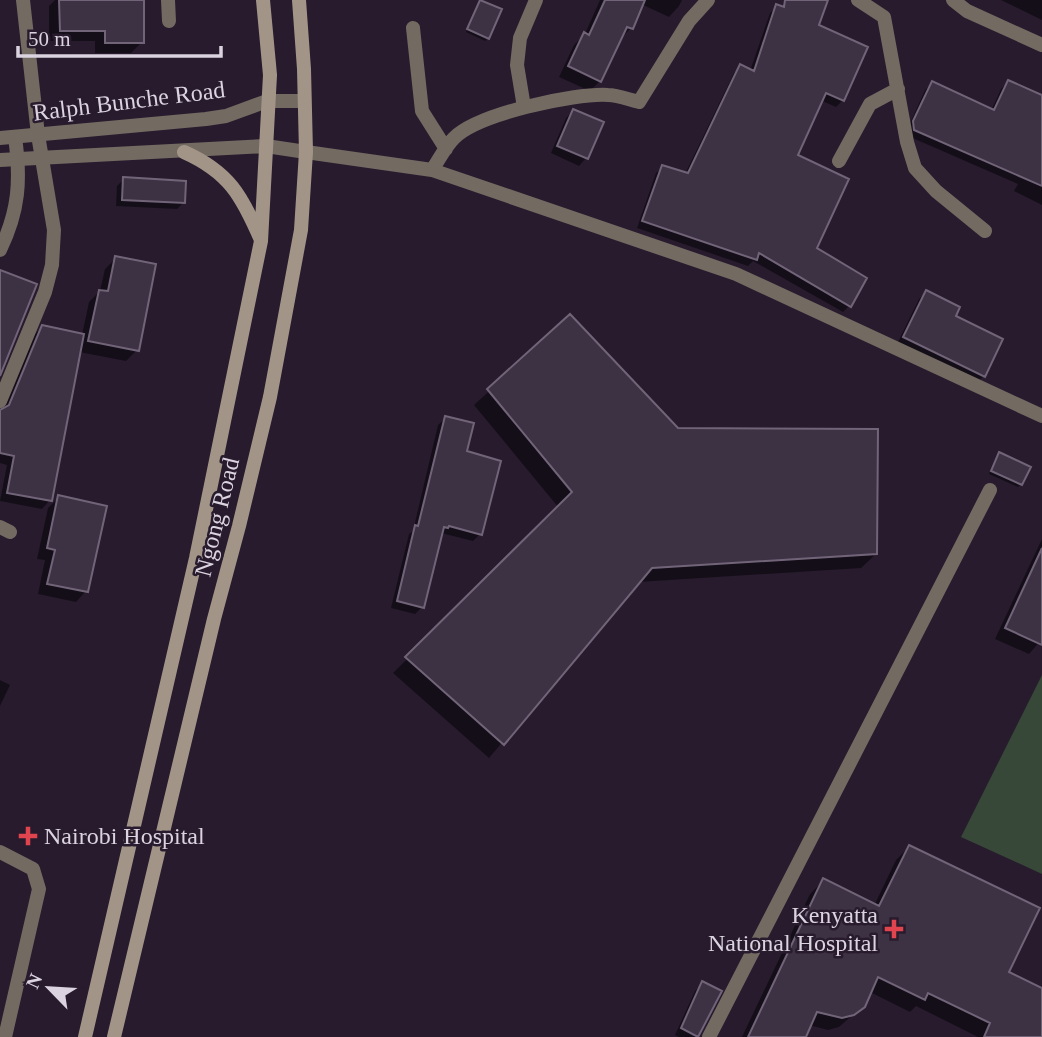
<svg xmlns="http://www.w3.org/2000/svg" width="1042" height="1037" font-family="'Times New Roman',serif">
<style>
.green{fill:#374838}
.shadow{fill:#0007}
.building{fill:#3d3144;stroke:#716479;stroke-width:2}
.lines{fill:none;stroke-linecap:round;stroke-linejoin:round}
.lane{stroke:#736a62;stroke-width:14}
.street{stroke:#736a62;stroke-width:14}
.secondary{stroke:#a29588;stroke-width:14}
.health-dot{fill:#e0444e;stroke:#271b2d;stroke-width:2.5}
.labels{text-anchor:middle;stroke-width:5;stroke-linejoin:round;paint-order:stroke}
.street-label{font-size:24px;fill:#dbd4e0;stroke:#271b2d}
.poi-label{font-size:24px;fill:#dbd4e0;stroke:#271b2d;text-anchor:start}
</style>
<rect width="100%" height="100%" fill="#271b2d"/>
<path class="green" d="M 1042,675 L 1042,874 L 961,837 Z"/>
<path class="shadow" d="M 55,0 L 142,0 L 142,42 L 131,53 L 95,53 L 95,41 L 49,41 L 49,6 Z
M 600,0 L 682,0 L 679,6 L 669,17 L 641,4 L 631,28 L 621,38 L 600,81 L 590,91 L 559,77 L 574,45 L 585,34 Z
M 1001,0 L 1042,0 L 1042,20 Z
M 481,1 L 488,38 L 485,41 L 466,32 Z
M 777,6 L 817,26 L 843,100 L 836,107 L 820,100 L 796,155 L 814,249 L 849,306 L 843,312 L 753,261 L 748,266 L 637,228 L 656,173 L 663,167 L 685,174 L 734,73 L 741,66 L 750,71 L 770,13 Z
M 1008,82 L 1042,97 L 1042,205 L 1014,191 L 1018,184 L 908,136 L 907,130 L 925,90 L 932,83 L 991,111 L 1001,89 Z
M 573,111 L 602,123 L 586,158 L 579,166 L 551,153 L 566,118 Z
M 124,179 L 184,202 L 177,209 L 116,206 L 117,186 Z
M 116,258 L 137,350 L 126,361 L 79,352 L 50,500 L 42,509 L 0,501 L 7,465 L 0,463 L 0,412 L 2,412 L 33,336 L 42,327 L 82,335 L 89,302 L 100,291 L 105,269 Z
M 926,292 L 953,317 L 984,376 L 976,383 L 897,344 L 919,299 Z
M 570,317 L 678,429 L 876,554 L 861,568 L 638,582 L 489,758 L 393,673 L 559,508 L 474,405 Z
M 446,418 L 465,453 L 480,534 L 473,541 L 441,533 L 422,607 L 415,614 L 391,608 L 409,534 L 413,531 L 438,425 Z
M 999,455 L 1021,484 L 1018,487 L 989,474 Z
M 59,497 L 86,591 L 76,602 L 38,594 L 45,560 L 37,559 L 48,508 Z
M 1042,539 L 1042,639 L 1029,654 L 995,639 Z
M 0,680 L 10,685 L 0,706 Z
M 909,847 L 1007,973 L 1042,990 L 1042,1037 L 978,1037 L 916,1006 L 910,1012 L 870,992 L 863,1006 L 839,1027 L 828,1030 L 809,1025 L 803,1037 L 742,1037 L 810,894 L 823,881 L 874,906 L 896,860 Z
M 702,984 L 720,992 L 698,1037 L 679,1037 L 675,1035 L 695,991 Z"/>
<path class="building" d="M 59,0 L 144,0 L 144,43 L 105,43 L 105,31 L 60,31 Z
M 480,0 L 502,9 L 489,39 L 467,29 Z
M 605,0 L 645,0 L 633,29 L 627,27 L 601,82 L 568,66 L 584,32 L 589,35 Z
M 785,0 L 828,0 L 819,25 L 868,47 L 844,101 L 826,93 L 798,155 L 849,179 L 817,248 L 867,278 L 851,307 L 759,253 L 757,260 L 642,221 L 662,165 L 688,173 L 740,64 L 754,71 L 776,4 L 784,7 Z
M 1008,80 L 1042,95 L 1042,186 L 914,130 L 913,121 L 932,81 L 994,110 Z
M 573,109 L 604,122 L 588,159 L 557,146 Z
M 123,177 L 186,181 L 185,203 L 122,200 Z
M 115,256 L 156,264 L 139,351 L 88,341 L 99,290 L 108,291 Z
M 0,270 L 37,284 L 0,376 Z
M 926,290 L 960,307 L 956,316 L 1003,339 L 985,377 L 903,337 Z
M 570,314 L 678,428 L 878,429 L 877,554 L 652,568 L 504,745 L 405,657 L 572,492 L 487,389 Z
M 42,325 L 84,334 L 52,501 L 7,493 L 14,456 L 0,453 L 0,410 L 9,405 Z
M 445,416 L 474,423 L 467,451 L 501,461 L 482,535 L 449,526 L 448,528 L 444,527 L 424,608 L 397,601 L 415,525 L 418,526 Z
M 999,452 L 1031,467 L 1022,485 L 991,471 Z
M 58,495 L 107,506 L 88,592 L 47,584 L 55,550 L 47,548 Z
M 1042,548 L 1042,645 L 1005,628 Z
M 909,845 L 1040,908 L 1009,972 L 1042,988 L 1042,1037 L 984,1037 L 990,1023 L 928,993 L 925,1000 L 878,977 L 865,1007 L 854,1015 L 842,1018 L 817,1012 L 806,1037 L 748,1037 L 823,878 L 879,906 Z
M 702,981 L 722,991 L 698,1037 L 681,1028 Z"/>
<g class="lines">
<path class="lane" d="M 168,0 L 169,21
M 858,0 L 884,17 L 907,142 L 915,168 L 936,191 L 985,231
M 953,0 L 967,11 L 1042,45
M 413,28 L 422,111 L 446,149
M 524,107 L 517,65 L 520,38 L 536,0
M 306,152 L 432,170 L 736,274 L 1042,416
M 839,161 L 870,104 L 898,89
M 432,170 C 439,160 445,147 454,138 C 478,114 573,93 608,95 C 618,95 630,100 639,102 L 689,21 L 708,0
M 0,250 C 19,211 21,180 15,137
M 0,401 L 45,292 L 52,265 L 54,230 L 38,135 L 23,0
M 0,527 L 10,532
M 0,852 L 33,869 L 39,889 L 5,1037
M 709,1037 L 990,490"/>
<path class="street" d="M 0,138 L 206,119 L 226,116 L 267,101 L 303,101
M 0,160 L 266,146 L 306,152"/>
<path class="secondary" d="M 184,152 C 229,172 242,196 261,240
M 85,1037 L 196,558 L 261,241 L 270,75 L 263,0
M 114,1037 L 214,619 L 239,526 L 270,397 L 301,230 L 306,152 L 304,69 L 299,0"/>
</g>
<g class="health-dot">
<path d="M24.5 825.5h7v7h7v7h-7v7h-7v-7h-7v-7h7z"/>
<path d="M890.5 918.5h7v7h7v7h-7v7h-7v-7h-7v-7h7z"/>
</g>
<g class="labels">
<g class="street-label">
<text transform="translate(129 101) rotate(-7)" y="8">Ralph Bunche Road</text>
<text transform="translate(217 517) rotate(-76)" y="8">Ngong Road</text>
</g>
<g class="poi-label">
<text x="44" y="844">Nairobi Hospital</text>
<text x="878" y="923" text-anchor="end">Kenyatta<tspan x="878" dy="28">National Hospital</tspan></text>
</g>
</g>
<g transform="translate(49 988) rotate(295)" stroke="#271b2d" stroke-width="5" paint-order="stroke">
<path d="M0-5L12 26L0 18L-12 26Z" fill="#dbd4e0"/>
<text y="-10" font-size="19" font-weight="bold" text-anchor="middle" fill="#dbd4e0">N</text>
</g>
<path d="M18 46v10h203v-10" fill="none" stroke="#dbd4e0" stroke-width="3.5"/>
<text x="28" y="46" font-size="21" fill="#dbd4e0" stroke="#271b2d" stroke-width="5" paint-order="stroke">50 m</text>
</svg>
